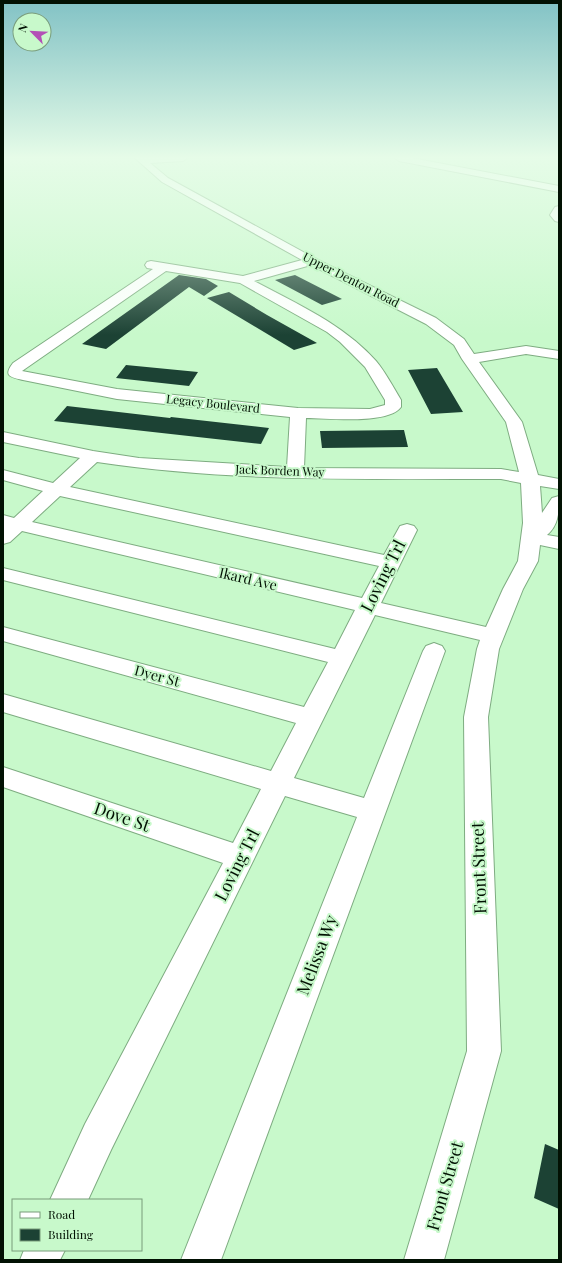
<svg xmlns="http://www.w3.org/2000/svg" width="562" height="1263" font-family="'Playfair Display',serif">
<style>
.building{fill:#1c4234}
.lines{fill:none;stroke-linecap:round;stroke-linejoin:round}
.minor-casing{stroke:#7eac81;stroke-width:2}
.minor{fill:#fff;fill-rule:evenodd}
.labels{text-anchor:middle;stroke-width:4;stroke-linejoin:round;paint-order:stroke}
.far-street-label{font-size:12px;fill:#021103;stroke:#c8f9cb}
.street-label{font-size:14px;fill:#021103;stroke:#c8f9cb}
.near-street-label{font-size:17px;fill:#021103;stroke:#c8f9cb}
</style>
<rect width="100%" height="100%" fill="#c8f9cb"/>
<path class="building" d="M 179,275 L 206,279 L 218,286 L 204,296 L 189,287 L 106,349 L 82,344 Z
M 295,275 L 342,299 L 322,305 L 275,280 Z
M 229,292 L 267,315 L 317,343 L 294,350 L 207,298 Z
M 126,365 L 198,372 L 189,386 L 116,378 Z
M 437,368 L 463,412 L 431,414 L 408,370 Z
M 67,406 L 170,418 L 171,417 L 269,428 L 261,444 L 54,421 Z
M 404,430 L 408,447 L 322,448 L 320,431 Z
M 545,1144 L 559,1150 L 559,1209 L 534,1198 Z"/>
<g class="lines">
<defs>
<path id="minor" d="M 135,158 L 187,158 L 183,161 L 150,163 L 168,178 L 316,259 L 436,318 L 464,339 L 474,354 L 526,346 L 559,351 L 559,359 L 526,354 L 479,362 L 522,422 L 538,475 L 559,479 L 559,489 L 540,486 L 542,513 L 552,498 L 559,496 C 559,511 559,525 547,535 L 559,537 L 559,549 L 540,545 L 538,561 L 523,589 L 499,649 L 488,717 L 501,1051 L 444,1260 L 404,1260 L 467,1051 L 464,717 L 477,649 L 480,640 L 375,615 L 294,778 L 364,798 L 423,651 L 426,646 L 434,643 L 442,646 L 445,651 L 221,1260 L 181,1260 L 357,817 L 285,796 L 111,1150 L 88,1200 L 50,1200 L 85,1124 L 223,863 L 3,787 L 3,767 L 233,843 L 261,789 L 3,712 L 3,694 L 271,771 L 296,723 L 3,641 L 3,627 L 304,707 L 328,662 L 3,580 L 3,568 L 335,649 L 355,610 L 22,531 L 10,542 L 3,544 L 3,515 L 14,518 L 43,491 L 3,480 L 3,470 L 53,483 L 80,458 L 3,442 L 3,432 L 93,451 L 139,458 L 287,467 L 290,417 L 117,399 L 23,380 C 10,377 3,376 13,363 L 153,269 L 147,268 L 145,265 L 147,262 L 151,261 L 243,276 L 302,260 L 162,182 ZM 311,265 L 426,324 L 454,345 L 462,359 L 506,422 L 519,472 L 501,469 L 304,468 L 306,418 C 327,418 388,425 401,407 L 401,400 C 393,387 386,373 376,361 C 343,324 297,304 254,281 ZM 166,271 L 240,283 L 327,332 L 340,342 L 365,367 L 385,400 L 385,405 L 370,409 L 298,408 L 117,389 L 22,371 ZM 97,462 C 230,482 366,479 501,479 L 521,483 L 523,523 L 518,561 L 503,589 L 486,627 L 381,603 L 417,530 L 414,526 L 407,524 L 400,526 L 384,555 L 70,487 ZM 60,496 L 379,566 L 362,598 L 32,522 Z
M 395,158 L 412,158 L 559,186 L 559,192 L 399,161 Z
M 559,206 L 559,222 L 555,221 L 550,215 L 555,207 Z
M 24,1250 L 65,1250 L 60,1260 L 20,1260 Z"/>
</defs>
<use href="#minor" class="minor-casing"/>
<use href="#minor" class="minor"/>
</g>
<linearGradient id="sky" x2="0" y2="1"><stop stop-color="#82c2c5"/><stop offset="0.47" stop-color="#e6fce8"/><stop offset="1" stop-color="#e6fce8" stop-opacity="0"/></linearGradient>
<rect width="562" height="335" fill="url(#sky)"/>
<g class="labels">
<g class="far-street-label">
<text transform="translate(351 280) rotate(27)" y="4">Upper Denton Road</text>
<text transform="translate(213 404) rotate(6)" y="4">Legacy Boulevard</text>
<text transform="translate(280 471) rotate(2)" y="4">Jack Borden Way</text>
</g>
<g class="street-label">
<text transform="translate(248 579) rotate(13)" y="5">Ikard Ave</text>
<text transform="translate(157 676) rotate(15)" y="5">Dyer St</text>
</g>
<g class="near-street-label">
<text transform="translate(383 576) rotate(-63)" y="6">Loving Trl</text>
<text transform="translate(122 817) rotate(19)" y="6">Dove St</text>
<text transform="translate(237 865) rotate(-63)" y="6">Loving Trl</text>
<text transform="translate(479 868) rotate(-92)" y="6">Front Street</text>
<text transform="translate(317 955) rotate(-69)" y="6">Melissa Wy</text>
<text transform="translate(445 1186) rotate(-74)" y="6">Front Street</text>
</g>
</g>
<rect width="562" height="1263" fill="none" stroke="#021103" stroke-width="8"/>
<rect x="12" y="1199" width="130" height="52" fill="#c8f9cb" stroke="#799c7b"/>
<rect x="20" y="1212" width="20" height="6" fill="#ffffff" stroke="#799c7b"/>
<text x="48" y="1219" font-size="12" fill="#021103">Road</text>
<rect x="20" y="1229" width="20" height="12" fill="#1c4234" stroke="#799c7b"/>
<text x="48" y="1239" font-size="12" fill="#021103">Building</text>
<g transform="translate(32 32) rotate(294)"><circle r="19" fill="#c8f9cb" stroke="#799c7b"/>
<path d="M0-3L7 15L0 10L-7 15Z" fill="#b350b6"/>
<text y="-6" font-size="11" font-weight="bold" text-anchor="middle" fill="#021103">N</text>
</g>
</svg>
